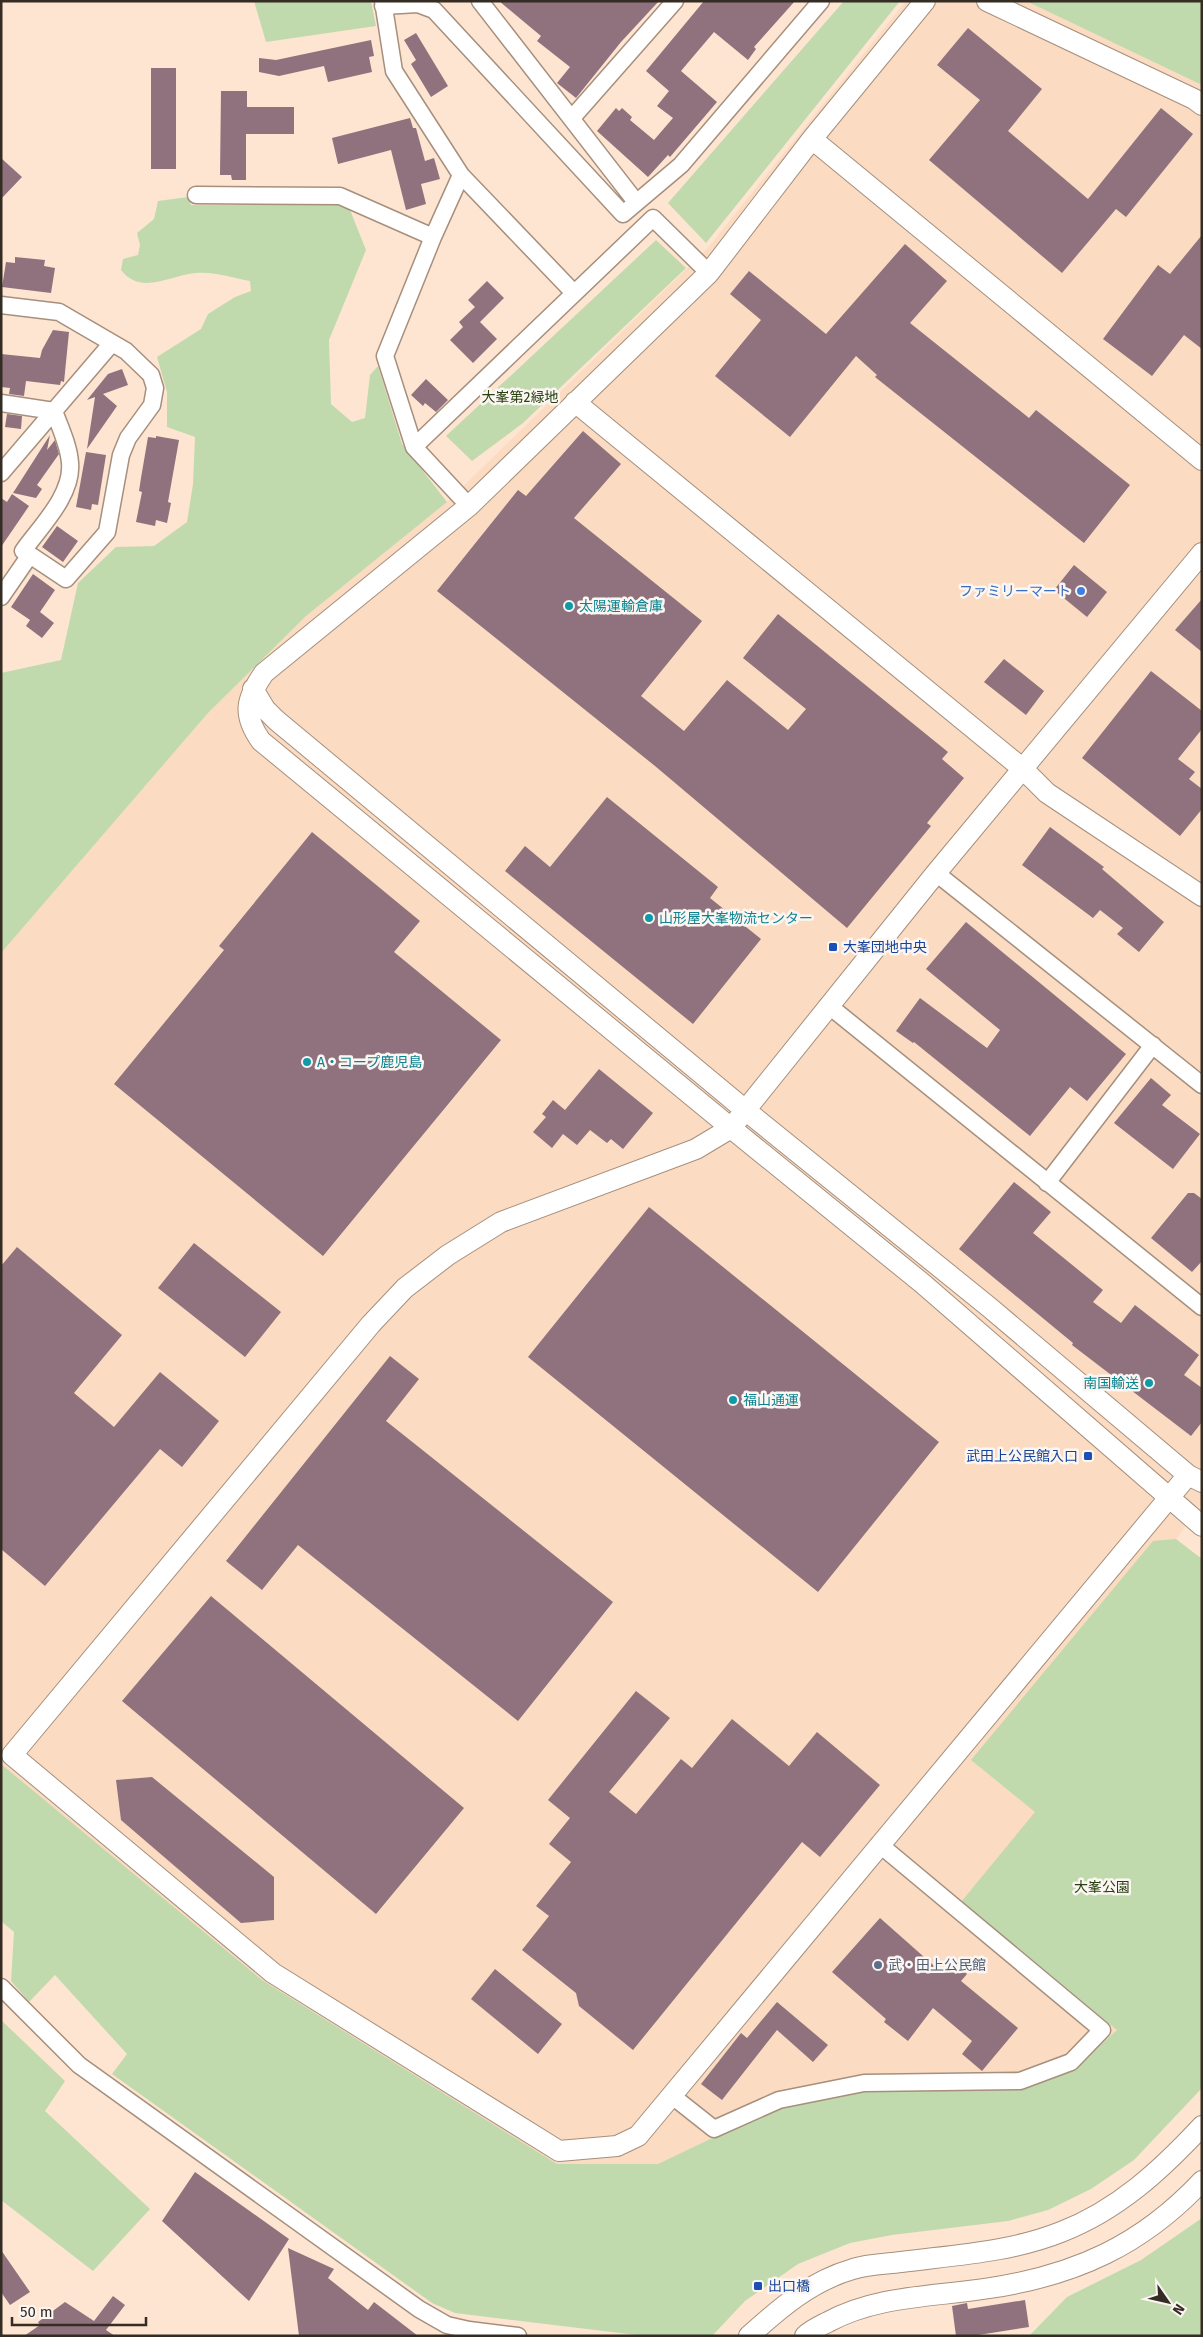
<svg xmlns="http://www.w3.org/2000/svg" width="1203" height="2337" font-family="'Fira Sans','Noto Sans JP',sans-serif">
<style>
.built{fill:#fbdbc2}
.green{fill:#c0daad}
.building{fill:#8f727d}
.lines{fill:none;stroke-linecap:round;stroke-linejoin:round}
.minor-casing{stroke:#a68f7c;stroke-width:19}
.tertiary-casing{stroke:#a68f7c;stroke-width:22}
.minor{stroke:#fff;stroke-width:16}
.tertiary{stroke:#fff;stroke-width:20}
.shop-dot{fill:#3f7fe0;stroke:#fbf6f2;stroke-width:2}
.culture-dot{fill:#0f9aa8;stroke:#fbf6f2;stroke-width:2}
.transit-dot{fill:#1a4fb4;stroke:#fbf6f2;stroke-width:2}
.service-dot{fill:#5c6f8a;stroke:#fbf6f2;stroke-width:2}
.labels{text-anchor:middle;stroke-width:5;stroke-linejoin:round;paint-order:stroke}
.park-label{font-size:14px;fill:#284110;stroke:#fbf6f2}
.shop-label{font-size:14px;fill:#366cbe;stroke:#fbf6f2;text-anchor:end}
.culture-label{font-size:14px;fill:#0d838f;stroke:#fbf6f2;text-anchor:start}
.transit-label{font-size:14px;fill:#164399;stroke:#fbf6f2;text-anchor:start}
.service-label{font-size:14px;fill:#4e5e75;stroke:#fbf6f2;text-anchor:start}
</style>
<rect width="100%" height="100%" fill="#fee5d1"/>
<path class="built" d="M 906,1 L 1026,1 L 1202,85 L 1202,1504 L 1176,1539 L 1171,1541 L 1117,2030 L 1075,2068 L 779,2106 L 658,2164 L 557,2164 L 262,1980 L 1,1764 L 1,953 L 208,713 L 306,616 L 447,502 L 707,249 Z"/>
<path class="green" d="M 254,1 L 371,1 L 376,26 L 266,42 Z
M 844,1 L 900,1 L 706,243 L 668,203 Z
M 1026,1 L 1202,1 L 1202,85 Z
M 188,197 L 191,205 L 337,205 L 350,210 L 366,250 L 329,340 L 331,404 L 352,422 L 365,418 L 370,375 L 378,366 L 402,444 L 447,502 L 306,616 L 208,713 L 1,953 L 1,673 L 61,660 L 78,583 L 116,547 L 154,546 L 187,522 L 193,484 L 195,437 L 167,427 L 167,392 L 157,357 L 201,329 L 208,314 L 235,297 L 251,291 L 250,281 C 234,278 213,271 196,273 C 170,275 141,296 121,270 L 123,259 L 138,255 L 140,245 L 137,233 L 154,219 L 158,201 Z
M 656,240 L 686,268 L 523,423 L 472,461 L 446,436 Z
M 1176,1539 L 1202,1559 L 1202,2088 L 1134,2160 L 1091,2189 L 1048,2210 L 1008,2221 L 892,2235 L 850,2243 L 798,2264 L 745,2301 L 712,2336 L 645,2336 L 455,2313 L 432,2303 L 112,2074 L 127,2054 L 55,1975 L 29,2002 L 11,1981 L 14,1932 L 1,1921 L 1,1764 L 262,1980 L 557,2164 L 658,2164 L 779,2106 L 870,2091 L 1075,2068 L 1117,2030 L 961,1902 L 1035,1812 L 971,1760 L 1153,1541 Z
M 1,2020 L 65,2081 L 45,2111 L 150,2209 L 93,2271 L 1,2200 Z
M 1202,2218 L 1202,2336 L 1029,2336 L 1067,2297 L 1141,2260 Z"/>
<path class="building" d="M 499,1 L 659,1 L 621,42 L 576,98 L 557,83 L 570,67 L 537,41 L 541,36 Z
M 704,1 L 795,1 L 754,47 L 756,49 L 748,60 L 714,32 L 686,65 L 681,71 L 717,102 L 670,157 L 668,155 L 648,177 L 597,131 L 616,108 L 619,111 L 622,108 L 632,117 L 630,120 L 654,140 L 673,118 L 657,106 L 669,91 L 646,71 Z
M 968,28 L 1042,89 L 1008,131 L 1088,199 L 1161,108 L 1193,134 L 1126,217 L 1116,209 L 1062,273 L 929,160 L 980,100 L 937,65 Z
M 416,33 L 448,86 L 431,97 L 411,64 L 416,60 L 404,40 Z
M 371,40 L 374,56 L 369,57 L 372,72 L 328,82 L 324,66 L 279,76 L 259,72 L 259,58 L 276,60 Z
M 151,68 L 176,68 L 176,169 L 151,169 Z
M 221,91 L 247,91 L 247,107 L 294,107 L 294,134 L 246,134 L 246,180 L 232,180 L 231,175 L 220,175 Z
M 410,118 L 413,128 L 416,128 L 425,161 L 434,158 L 440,179 L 421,184 L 426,204 L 406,210 L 391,150 L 338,164 L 332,138 Z
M 1,158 L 22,177 L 1,199 Z
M 1202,235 L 1202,349 L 1184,335 L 1152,376 L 1103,339 L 1158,265 L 1170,274 Z
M 905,244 L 947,281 L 910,323 L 1029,418 L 1036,410 L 1130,485 L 1084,543 L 875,377 L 877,375 L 856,356 L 790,437 L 715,376 L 761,320 L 730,294 L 749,271 L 826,334 Z
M 15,257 L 45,260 L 44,266 L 55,268 L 51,293 L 2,287 L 6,262 L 15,263 Z
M 487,281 L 504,298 L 480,322 L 497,339 L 473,363 L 450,340 L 463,327 L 459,322 L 475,307 L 468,300 Z
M 53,330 L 69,332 L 64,382 L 61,381 L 60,385 L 26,381 L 24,396 L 9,394 L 10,388 L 1,387 L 1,354 L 40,358 L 42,350 Z
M 122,369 L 128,385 L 103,394 L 117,406 L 87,449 L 95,397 L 87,400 L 108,374 Z
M 426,379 L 448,400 L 436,412 L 425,403 L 423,406 L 411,395 Z
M 7,414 L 22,416 L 21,429 L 5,427 Z
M 583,431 L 621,464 L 574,518 L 702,621 L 641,696 L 684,731 L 727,680 L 788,730 L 806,709 L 743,658 L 778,614 L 948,752 L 942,759 L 964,778 L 927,823 L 931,826 L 847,928 L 655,766 L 437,591 L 518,490 L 526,496 Z
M 50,435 L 47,450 L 55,440 L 59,454 L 37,485 L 42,489 L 36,498 L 13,493 Z
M 156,436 L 179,440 L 168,502 L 171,503 L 167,523 L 156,520 L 155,526 L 136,522 L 142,492 L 139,491 L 141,478 L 148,437 L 156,438 Z
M 86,452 L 106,455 L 98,505 L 92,504 L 91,510 L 76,507 Z
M 12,494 L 29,506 L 1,547 L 1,498 L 7,502 Z
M 57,526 L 78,541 L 63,562 L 42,547 Z
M 1074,565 L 1107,592 L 1087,617 L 1054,590 Z
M 33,574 L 55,590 L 40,612 L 54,623 L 42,638 L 26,626 L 30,620 L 11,607 Z
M 1202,599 L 1202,652 L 1175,630 Z
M 1004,659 L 1044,691 L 1026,715 L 984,682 Z
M 1151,671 L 1202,711 L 1202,729 L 1178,759 L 1195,772 L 1189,779 L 1202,789 L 1202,809 L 1180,836 L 1082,758 Z
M 607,797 L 718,887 L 710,898 L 761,939 L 693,1024 L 505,871 L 525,846 L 550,867 Z
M 1050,827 L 1104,867 L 1102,869 L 1164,922 L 1139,952 L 1117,934 L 1123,928 L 1100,910 L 1093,918 L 1022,865 Z
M 312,832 L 420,921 L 394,952 L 501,1040 L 323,1256 L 114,1084 L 224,950 L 219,946 Z
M 966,922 L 1126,1054 L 1087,1101 L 1070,1087 L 1030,1136 L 914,1042 L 913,1043 L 896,1031 L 920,998 L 987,1048 L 1000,1030 L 926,969 Z
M 599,1069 L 653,1113 L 623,1149 L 611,1139 L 607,1143 L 590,1130 L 577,1145 L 563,1134 L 552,1148 L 533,1132 L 546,1117 L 542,1114 L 553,1100 L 565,1110 Z
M 1151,1078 L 1171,1095 L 1162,1105 L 1200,1134 L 1173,1169 L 1114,1123 Z
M 1014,1182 L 1051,1212 L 1033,1233 L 1103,1290 L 1093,1302 L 1121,1323 L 1135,1305 L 1199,1355 L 1184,1375 L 1202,1388 L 1202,1422 L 1191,1436 L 1072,1345 L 1073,1343 L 959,1249 Z
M 1188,1193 L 1194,1193 L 1202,1199 L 1202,1261 L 1192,1272 L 1151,1238 Z
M 649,1207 L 939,1442 L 818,1592 L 528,1357 Z
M 194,1243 L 281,1312 L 245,1357 L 158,1288 Z
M 17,1247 L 122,1335 L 74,1393 L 114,1427 L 160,1372 L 219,1421 L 182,1467 L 160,1449 L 45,1586 L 1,1549 L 1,1266 Z
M 390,1356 L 419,1379 L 386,1421 L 613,1602 L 518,1721 L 298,1545 L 262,1590 L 226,1561 Z
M 211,1596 L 464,1808 L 376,1914 L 122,1701 Z
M 636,1691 L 670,1718 L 609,1792 L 636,1814 L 681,1759 L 692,1768 L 732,1719 L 789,1766 L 817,1732 L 880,1785 L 820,1857 L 802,1842 L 633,2050 L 579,2006 L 576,1993 L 522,1950 L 549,1916 L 536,1906 L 571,1862 L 549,1844 L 570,1818 L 548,1800 Z
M 152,1777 L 274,1877 L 274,1920 L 241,1923 L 121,1820 L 116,1780 Z
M 880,1918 L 941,1972 L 950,1960 L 967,1974 L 961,1981 L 1018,2028 L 982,2071 L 962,2054 L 972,2041 L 933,2008 L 908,2041 L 884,2022 L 886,2019 L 832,1972 Z
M 495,1969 L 562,2024 L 538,2054 L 471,1999 Z
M 777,2002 L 828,2045 L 813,2062 L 777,2030 L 722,2100 L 701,2084 L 741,2033 L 747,2038 Z
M 195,2172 L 289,2239 L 249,2301 L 162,2221 Z
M 288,2248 L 334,2269 L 328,2278 L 368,2310 L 374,2302 L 418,2336 L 299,2336 Z
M 1,2250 L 30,2292 L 10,2305 L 1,2292 Z
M 113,2296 L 125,2305 L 106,2330 L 115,2336 L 24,2336 L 40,2325 L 38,2322 L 65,2302 L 94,2321 Z
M 1025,2300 L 1029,2327 L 972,2336 L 956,2336 L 952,2306 L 967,2303 L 968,2309 Z"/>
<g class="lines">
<defs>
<path id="minor" d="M 383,1 L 394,71 L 461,175 L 433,237 L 385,356 L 414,447 L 469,506
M 480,1 L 636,202
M 383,6 L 418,4 L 434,10 L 623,214 L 681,165 L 821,1
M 572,118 L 675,1
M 461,175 L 574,293
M 196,195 L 340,196 L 433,237
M 1,305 L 59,312 L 126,351 L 151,375 L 155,388 L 152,405 L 128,438 L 121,455 L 107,532 L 66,579 L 30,555
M 1,403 L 54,411 C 60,427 69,446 70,463 C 73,495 40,527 23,551 L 30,555 L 1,597
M 414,447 L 653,218 L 709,273
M 1,473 L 112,343
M 936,873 L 1202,1085
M 828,1005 L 1202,1307
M 1047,1183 L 1153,1045
M 1,1987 L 79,2065 L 419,2309 L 447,2325 L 469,2330 L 518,2336
M 671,2095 L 714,2129 L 779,2100 L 864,2083 L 1020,2081 L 1071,2062 L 1102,2030 L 879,1844"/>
<path id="tertiary" d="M 925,1 L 812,139 L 709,273 L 469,506 L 264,673 C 246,699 242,714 261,741 L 731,1128 L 922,1283 L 1202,1526
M 987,1 L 1194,99 L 1202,105
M 812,139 L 1202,460
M 575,402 L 1023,769 L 1047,793 L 1202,896
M 253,689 L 265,709 L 276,720 L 744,1109 L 989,1307 L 1188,1475 L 1202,1482
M 1188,1475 L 638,2136 L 617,2146 L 559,2151 L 273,1973 L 12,1755 L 371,1324 L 405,1288 L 448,1255 L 501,1222 L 696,1149 L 731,1128 L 936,873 L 1202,553
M 749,2336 C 780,2308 811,2281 853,2269 C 868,2264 886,2264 901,2262 C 955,2255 1011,2252 1061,2232 C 1118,2210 1161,2170 1202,2126
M 805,2336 C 811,2330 820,2326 828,2322 C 878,2295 934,2297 990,2288 C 1076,2275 1142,2245 1202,2181"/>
</defs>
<use href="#minor" class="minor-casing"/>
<use href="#tertiary" class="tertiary-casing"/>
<use href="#minor" class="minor"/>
<use href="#tertiary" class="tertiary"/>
</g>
<circle class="shop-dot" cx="1081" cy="591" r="5"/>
<g class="culture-dot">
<circle cx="569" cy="606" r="5"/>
<circle cx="649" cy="918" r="5"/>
<circle cx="307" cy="1062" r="5"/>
<circle cx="1149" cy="1383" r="5"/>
<circle cx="733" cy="1400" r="5"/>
</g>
<g class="transit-dot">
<rect x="828" y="942" width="10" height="10" rx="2.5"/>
<rect x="1083" y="1451" width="10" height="10" rx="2.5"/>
<rect x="753" y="2281" width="10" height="10" rx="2.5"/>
</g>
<circle class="service-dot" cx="878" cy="1965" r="5"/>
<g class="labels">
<g class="park-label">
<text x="520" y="402">大峯第2緑地</text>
<text x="1102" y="1892">大峯公園</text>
</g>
<g class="shop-label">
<text x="1071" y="596">ファミリーマート</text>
</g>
<g class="culture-label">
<text x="579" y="611">太陽運輸倉庫</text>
<text x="659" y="923">山形屋大峯物流センター</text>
<text x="317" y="1067">A・コープ鹿児島</text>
<text x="1139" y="1388" text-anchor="end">南国輸送</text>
<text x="743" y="1405">福山通運</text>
</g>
<g class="transit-label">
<text x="843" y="952">大峯団地中央</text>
<text x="1078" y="1461" text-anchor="end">武田上公民館入口</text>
<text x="768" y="2291">出口橋</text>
</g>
<g class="service-label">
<text x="888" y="1970">武・田上公民館</text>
</g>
</g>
<rect width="1203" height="2337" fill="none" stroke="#352c24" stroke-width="5"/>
<g transform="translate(1168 2302) rotate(124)" stroke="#fbf6f2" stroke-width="4" paint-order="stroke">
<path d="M0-4L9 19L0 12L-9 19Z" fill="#352c24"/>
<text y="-8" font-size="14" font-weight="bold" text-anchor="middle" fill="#352c24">N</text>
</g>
<path d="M12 2317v8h134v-8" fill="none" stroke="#352c24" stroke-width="2.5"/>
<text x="20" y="2317" font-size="15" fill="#352c24" stroke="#fbf6f2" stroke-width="4" paint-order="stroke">50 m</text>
</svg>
